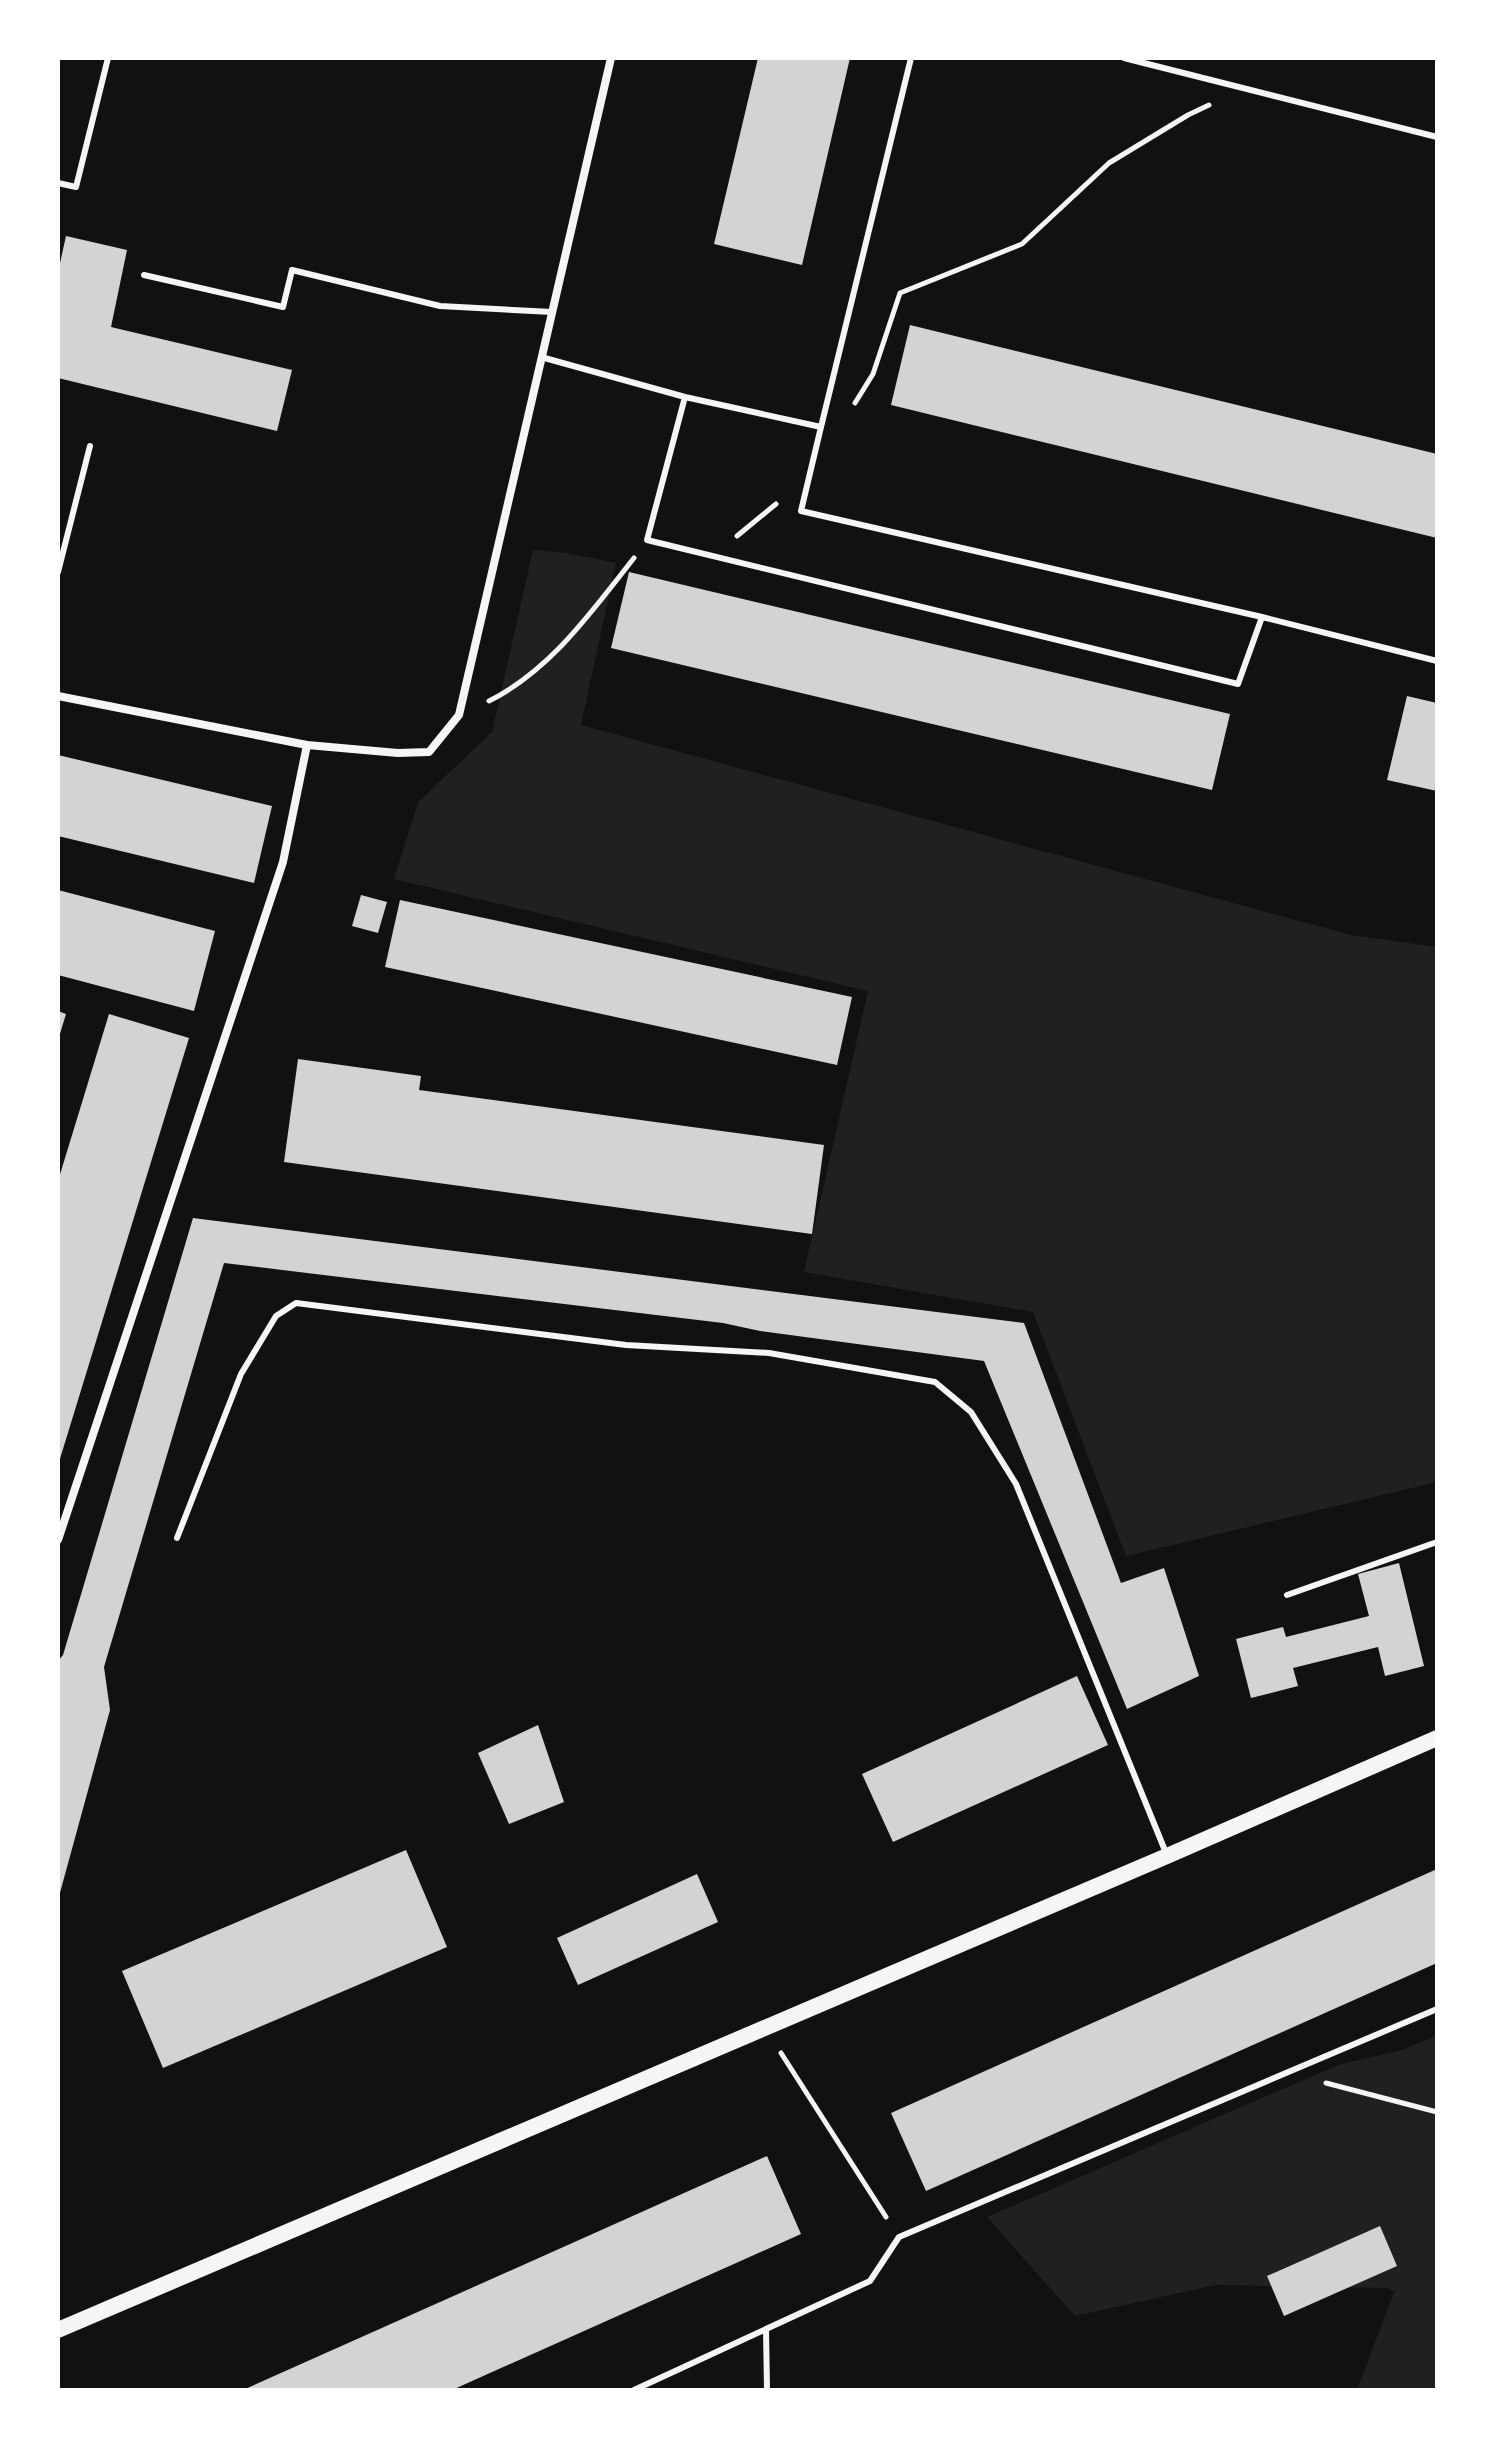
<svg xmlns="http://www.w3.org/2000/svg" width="1495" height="2448" font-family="Lato,sans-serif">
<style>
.green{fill:#202020}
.building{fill:#d3d3d3}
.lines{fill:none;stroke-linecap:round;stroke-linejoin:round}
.path{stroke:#f5f5f5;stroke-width:5}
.service{stroke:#f5f5f5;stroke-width:6}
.minor{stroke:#f5f5f5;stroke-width:8}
.secondary{stroke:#f5f5f5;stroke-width:16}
</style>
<rect width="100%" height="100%" fill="#111"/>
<path class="green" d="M 533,550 L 567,553 L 616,563 L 581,725 L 1351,935 L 1437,947 L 1437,1482 L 1126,1556 L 1033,1312 L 804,1272 L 868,991 L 394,879 L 418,802 L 492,732 Z
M 1437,2035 L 1437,2390 L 1357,2390 L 1394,2292 L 1388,2288 L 1216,2285 L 1075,2316 L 987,2217 L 1338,2065 L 1402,2050 Z"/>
<path class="building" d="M 758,58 L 850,58 L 802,265 L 714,244 Z
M 66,236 L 127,250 L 111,327 L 292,370 L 277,431 L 58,378 L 58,272 Z
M 910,325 L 1437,454 L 1437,538 L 891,405 Z
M 629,572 L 1230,714 L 1212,790 L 611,648 Z
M 1407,696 L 1437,703 L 1437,791 L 1387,780 Z
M 58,755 L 272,806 L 254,883 L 58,836 Z
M 58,890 L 215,931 L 194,1011 L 58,975 Z
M 361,895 L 387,902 L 378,933 L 352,926 Z
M 400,900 L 852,997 L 837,1065 L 385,967 Z
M 58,1011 L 66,1014 L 59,1037 L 58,1037 Z
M 109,1014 L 189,1038 L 59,1462 L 58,1181 Z
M 298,1059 L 421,1076 L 419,1090 L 824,1145 L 812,1234 L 284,1162 Z
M 193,1218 L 1024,1323 L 1121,1583 L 1164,1568 L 1199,1676 L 1127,1709 L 984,1361 L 760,1331 L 723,1323 L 224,1263 L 104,1667 L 110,1710 L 58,1900 L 58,1661 L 63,1655 Z
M 1399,1563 L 1424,1666 L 1385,1676 L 1378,1647 L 1293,1668 L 1298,1686 L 1251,1698 L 1236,1639 L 1283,1627 L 1286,1637 L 1369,1616 L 1358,1574 Z
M 1077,1676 L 1108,1745 L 893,1842 L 862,1774 Z
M 538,1725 L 564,1802 L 509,1824 L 478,1753 Z
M 406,1850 L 447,1947 L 163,2068 L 122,1971 Z
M 1437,1869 L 1437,1963 L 926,2191 L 891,2113 Z
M 697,1874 L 718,1922 L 578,1985 L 557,1938 Z
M 767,2156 L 801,2234 L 452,2390 L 243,2390 Z
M 1380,2226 L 1397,2266 L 1284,2316 L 1267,2276 Z"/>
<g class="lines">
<path class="path" d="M 855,403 L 873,374 L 900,293 L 1022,244 L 1109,163 L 1188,115 L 1209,105
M 737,536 L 776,504
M 489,701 C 551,670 592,611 634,558
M 781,2053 L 886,2217
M 1326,2083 L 1437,2112"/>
<path class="service" d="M 1124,58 L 1437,137
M 58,183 L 76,187 L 108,58
M 144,275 L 283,307 L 292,270 L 440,306 L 552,312
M 541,357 L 685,397 L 821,427 L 801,511 L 1262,617 L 1437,661
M 685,397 L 647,540 L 1238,684 L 1262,617
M 821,427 L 911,58
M 58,572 L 90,446
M 177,1538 L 241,1374 L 276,1316 L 296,1303 L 626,1345 L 769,1353 L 935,1382 L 971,1412 L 1016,1484 L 1166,1853
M 1287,1595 L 1437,1542
M 766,2329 L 767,2390
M 634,2390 L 870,2281 L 899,2237 L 1437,2009"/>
<path class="minor" d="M 58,696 L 307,745 L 398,753 L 429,752 L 459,715 L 611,58
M 58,1540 L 283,862 L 307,745"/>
<path class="secondary" d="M 58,2330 L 1167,1856 L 1437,1738"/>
</g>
<rect width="1495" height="2448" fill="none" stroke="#ffffff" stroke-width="120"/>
</svg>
